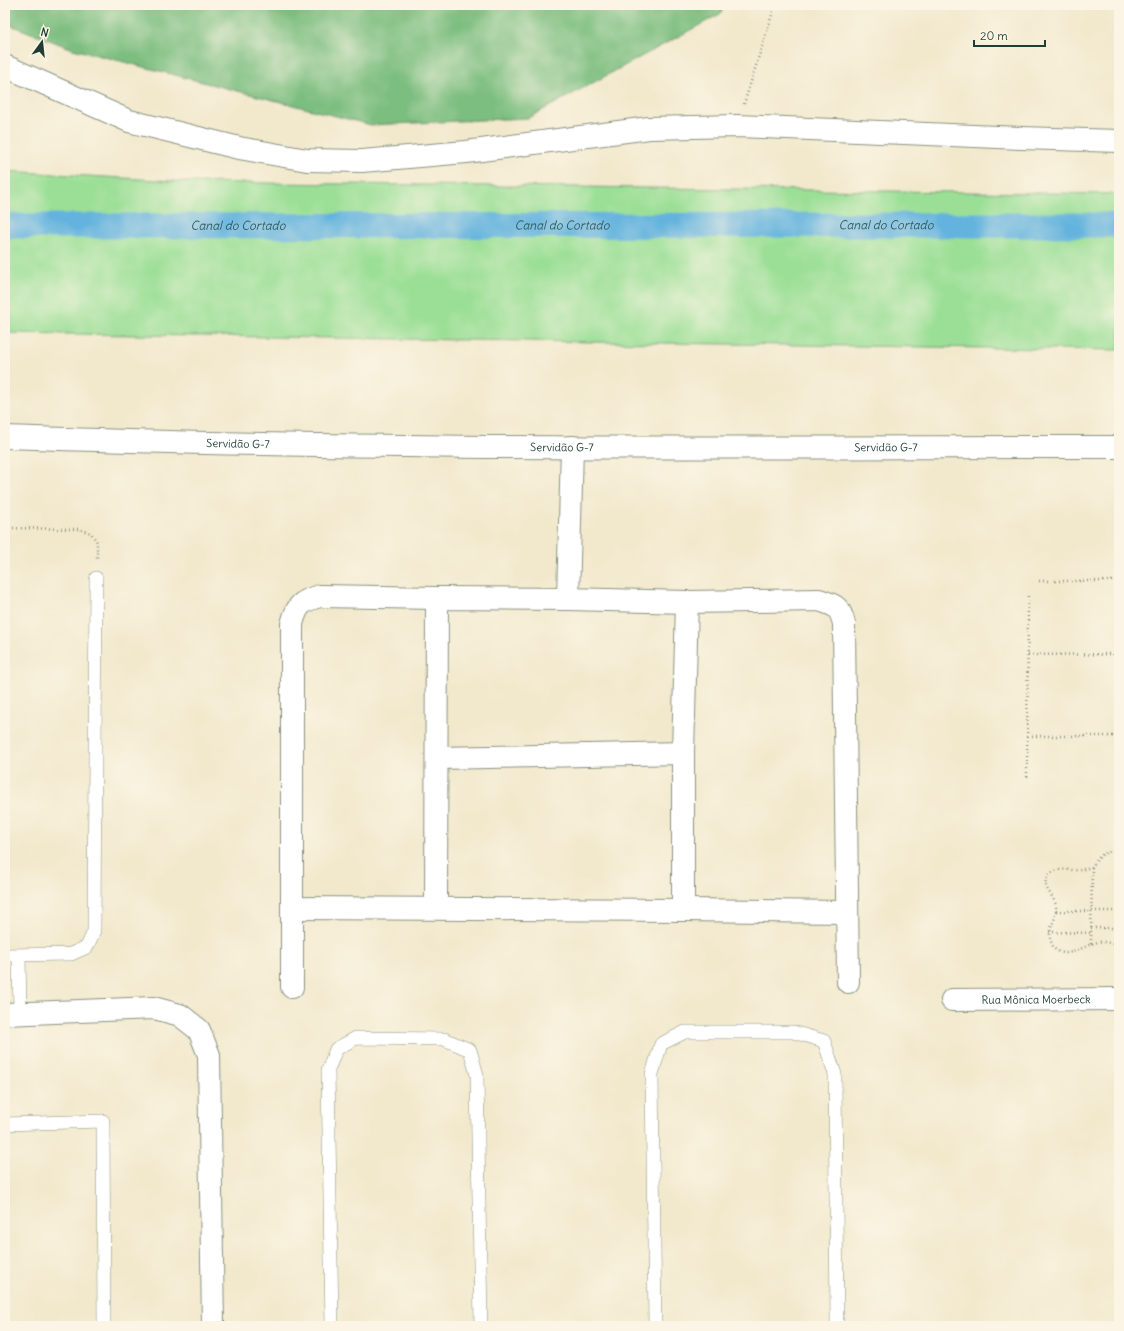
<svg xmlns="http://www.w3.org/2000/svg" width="1124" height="1331" font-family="Delius,sans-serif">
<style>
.green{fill:#9bdf96;stroke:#5d8e65}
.forest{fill:#7cbe7f;stroke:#4e7e5a}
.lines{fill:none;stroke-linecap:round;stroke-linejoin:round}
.canal{stroke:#64b3de;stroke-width:25}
.lane-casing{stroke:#889380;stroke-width:14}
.street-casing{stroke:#889380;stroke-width:24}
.path{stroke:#889380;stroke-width:2.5;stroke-dasharray:1 3;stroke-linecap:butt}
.lane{stroke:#fff;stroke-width:13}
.street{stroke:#fff;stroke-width:22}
.labels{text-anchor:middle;stroke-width:3;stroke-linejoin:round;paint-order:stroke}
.street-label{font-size:11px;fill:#1f3d34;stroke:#fcf5e5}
.water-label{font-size:12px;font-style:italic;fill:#305a5e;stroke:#fcf5e5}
</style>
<rect width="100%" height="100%" fill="#fcf5e5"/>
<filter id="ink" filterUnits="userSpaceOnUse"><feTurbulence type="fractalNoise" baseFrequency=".025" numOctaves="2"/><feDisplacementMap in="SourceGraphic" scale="8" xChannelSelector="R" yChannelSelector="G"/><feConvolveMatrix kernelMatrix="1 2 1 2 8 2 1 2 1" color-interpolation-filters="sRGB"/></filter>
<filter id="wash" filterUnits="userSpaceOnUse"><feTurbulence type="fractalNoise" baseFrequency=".012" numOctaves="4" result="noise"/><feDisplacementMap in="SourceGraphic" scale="16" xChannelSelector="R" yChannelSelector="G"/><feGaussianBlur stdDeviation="0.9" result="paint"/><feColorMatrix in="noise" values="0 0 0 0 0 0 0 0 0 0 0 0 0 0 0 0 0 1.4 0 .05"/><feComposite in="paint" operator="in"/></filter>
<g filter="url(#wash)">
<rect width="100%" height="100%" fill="#f2e9cd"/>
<path class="green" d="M 5,171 L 189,182 L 1119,194 L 1119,350 L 5,333 Z"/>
<path class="forest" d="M 5,5 L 725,5 L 720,14 L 528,118 L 371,125 L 73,49 L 5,23 Z"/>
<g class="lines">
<path class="canal" id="s1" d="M 5,226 L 1119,225"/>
</g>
</g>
<g filter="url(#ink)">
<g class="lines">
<defs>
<path id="lane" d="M 5,955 L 71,954 L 87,947 L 94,931 L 96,578
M 19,955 L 20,1014
M 5,1124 L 103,1121 L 104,1326
M 332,1326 L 328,1070 L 336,1049 L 356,1038 L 444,1039 L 470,1050 L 477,1075 L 481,1326
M 655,1326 L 652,1074 L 661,1044 L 685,1032 L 793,1032 L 824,1041 L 835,1074 L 837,1326"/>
<g id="street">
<path d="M 5,66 L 129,121 L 239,148 L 307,160 L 362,161 L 466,152 L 649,128 L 737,126 L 1021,138 L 1119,141"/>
<path id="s2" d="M 5,437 C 376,451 748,447 1119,447"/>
<path d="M 568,599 L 572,447"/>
<path d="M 437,758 L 683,753"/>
<path d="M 292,908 L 683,910 L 847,912"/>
<path d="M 436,908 L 437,598 L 568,599 L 687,602 L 819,600 C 835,605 840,606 844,624 L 848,982"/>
<path d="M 683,910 L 683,753 L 687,602"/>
<path d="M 292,987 L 292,624 C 297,605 301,601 320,596 L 437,598"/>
<path id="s3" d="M 952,1000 L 1119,999"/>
<path d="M 5,1014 L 154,1008 L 180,1015 L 199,1030 L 209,1055 L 213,1326"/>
</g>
</defs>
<use href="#lane" class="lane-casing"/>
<use href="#street" class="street-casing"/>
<path class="path" d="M 744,104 L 775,5
M 5,528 L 78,529 L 91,533 L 97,542 L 97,560
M 1039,581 L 1119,581
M 1028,655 L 1119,654
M 1028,736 L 1119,736
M 1027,777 L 1028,594
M 1092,867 C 1088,868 1084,869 1080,870 C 1070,871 1055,866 1048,876 C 1040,887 1055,896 1056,906 C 1058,921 1045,929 1052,944 C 1053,947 1055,950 1058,951 C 1069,958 1087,944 1098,942 C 1105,941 1113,944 1119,946
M 1056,911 L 1119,911
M 1091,928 L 1119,928
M 1049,932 L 1092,933
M 1091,944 L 1092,867 C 1099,856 1105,849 1119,853"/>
<use href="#lane" class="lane"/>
<use href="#street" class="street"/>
</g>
</g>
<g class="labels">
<g class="street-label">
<text dy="4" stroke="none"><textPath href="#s2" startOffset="233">Servidão G-7</textPath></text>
<text dy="4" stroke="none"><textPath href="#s2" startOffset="557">Servidão G-7</textPath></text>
<text dy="4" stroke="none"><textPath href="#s2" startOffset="881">Servidão G-7</textPath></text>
<text dy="4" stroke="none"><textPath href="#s3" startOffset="84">Rua Mônica Moerbeck</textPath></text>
</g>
<g class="water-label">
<text dy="4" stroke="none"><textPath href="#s1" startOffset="557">Canal do Cortado</textPath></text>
<text dy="4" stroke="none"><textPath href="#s1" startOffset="881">Canal do Cortado</textPath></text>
<text dy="4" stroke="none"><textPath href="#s1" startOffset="233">Canal do Cortado</textPath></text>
</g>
</g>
<rect width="1124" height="1331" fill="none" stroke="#fcf5e5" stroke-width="20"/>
<g transform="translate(42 42) rotate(15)" stroke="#fcf5e5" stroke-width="3" paint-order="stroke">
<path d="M0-3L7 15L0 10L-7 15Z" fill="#1f3d34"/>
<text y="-6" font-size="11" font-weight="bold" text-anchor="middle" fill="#1f3d34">N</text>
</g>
<path d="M974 40v6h71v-6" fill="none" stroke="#1f3d34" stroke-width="2"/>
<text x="980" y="40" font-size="12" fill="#1f3d34" stroke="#fcf5e5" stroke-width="3" paint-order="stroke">20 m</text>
</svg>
